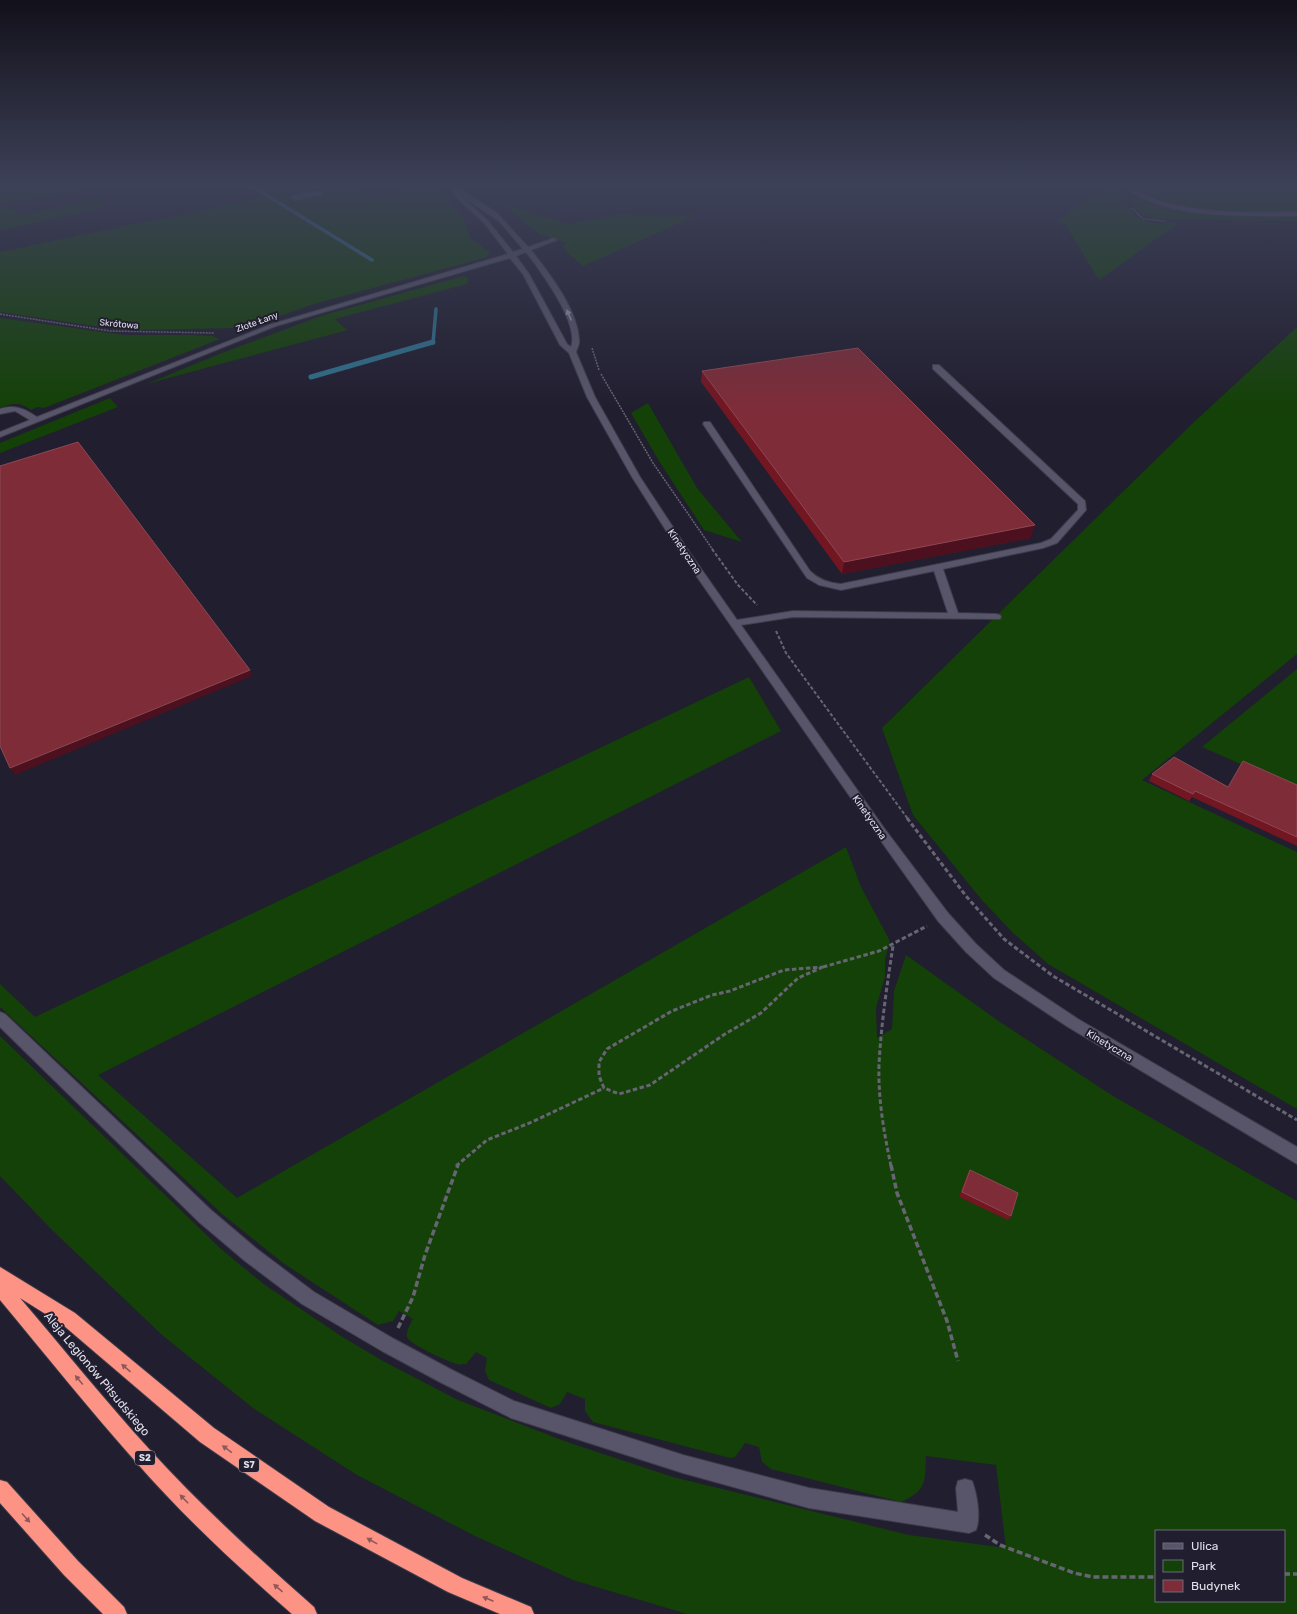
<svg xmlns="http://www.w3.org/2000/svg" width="1297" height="1614" font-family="Rubik,sans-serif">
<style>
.green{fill:#144107;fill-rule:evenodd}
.water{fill:#2f6f8a}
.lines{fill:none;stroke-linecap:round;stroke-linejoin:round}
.stream-far1{stroke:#2f6f8a;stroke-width:3.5}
.stream{stroke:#2f6f8a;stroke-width:5}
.minor-casing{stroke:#3d3c4a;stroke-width:2}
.highway-casing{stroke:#3d3c4a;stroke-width:2}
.path-far3{stroke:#676574;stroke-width:1.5;stroke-dasharray:2 1;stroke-linecap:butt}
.path-far2{stroke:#676574;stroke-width:2;stroke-dasharray:3.5 2;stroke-linecap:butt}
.path-far1{stroke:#676574;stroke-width:3;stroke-dasharray:4.5 2.5;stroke-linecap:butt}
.path{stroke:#676574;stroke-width:3.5;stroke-dasharray:6 3;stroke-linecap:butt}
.minor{fill:#58556a;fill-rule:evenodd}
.highway{fill:#fc9385;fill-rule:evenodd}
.wall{fill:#721622}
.shaded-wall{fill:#4d101e}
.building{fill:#7e2c38;stroke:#8d4854}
.oneway{fill:#9c9aaa}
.oneway2{fill:#8e585a}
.labels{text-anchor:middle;stroke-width:4;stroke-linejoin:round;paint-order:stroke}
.far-street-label{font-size:9px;fill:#e0dfeb;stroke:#211e2f}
.shield{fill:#211e2f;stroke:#a7a5b3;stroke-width:1}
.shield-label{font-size:9px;font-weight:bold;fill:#e0dfeb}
.street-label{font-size:10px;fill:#e0dfeb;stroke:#211e2f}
.near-street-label{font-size:12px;fill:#e0dfeb;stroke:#211e2f}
</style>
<rect width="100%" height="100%" fill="#211e2f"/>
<path class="green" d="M 0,182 L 124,182 L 0,205 Z
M 237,182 L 294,182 L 308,187 L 332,182 L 348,182 L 370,198 L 432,185 L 439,190 L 464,218 L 470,238 L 490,252 L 487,257 L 314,304 L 259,323 L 235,328 L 137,330 L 109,328 L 0,312 L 0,252 L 260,198 Z
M 1102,182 L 1114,182 L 1116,186 L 1116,189 L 1137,217 C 1149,225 1165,223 1179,223 L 1099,280 L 1065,224 L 1056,221 L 1097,193 L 1108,191 Z
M 1129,182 L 1297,182 L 1297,211 C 1249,211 1166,216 1129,182 Z
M 1129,194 C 1181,220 1241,216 1297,217 L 1297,221 L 1154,219 L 1141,215 L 1127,197 L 1127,195 Z
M 98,199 L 106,208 L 0,230 L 0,206 L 16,211 L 19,215 Z
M 507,205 L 570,224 L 618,214 L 698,215 L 583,266 L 569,254 L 563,247 L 567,243 L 539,234 L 505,206 Z
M 464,276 L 468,279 L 467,284 L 335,319 L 347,330 L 344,331 L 146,384 L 222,353 L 324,315 Z
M 0,318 L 124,335 L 193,335 L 212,336 L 220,339 L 44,408 L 37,407 L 31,410 C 20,402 13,403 0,408 Z
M 1297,327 L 1297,654 L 1142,780 L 1297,852 L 1297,1109 L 1048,964 L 1012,932 L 981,899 L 913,815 L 882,728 L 1193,423 Z
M 110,398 L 118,407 L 0,453 L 0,443 Z
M 648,403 L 697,488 L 742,542 L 704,530 L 659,461 L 631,413 Z
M 1297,669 L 1297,789 L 1202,747 Z
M 749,677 L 781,731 L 98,1075 L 237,1198 L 846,847 L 861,887 L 890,941 L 885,960 L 885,977 L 876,1008 L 877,1038 L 892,1029 L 894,991 L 906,955 L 1000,1022 L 1113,1096 L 1297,1201 L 1297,1614 L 687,1614 L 573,1580 L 475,1536 L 357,1475 L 253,1408 L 162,1335 L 51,1229 L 0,1176 L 0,1036 L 221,1249 L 265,1285 L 341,1336 L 383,1361 L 458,1400 L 567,1442 L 673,1477 L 909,1535 L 1006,1548 L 996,1465 L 926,1456 C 925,1482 927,1490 901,1502 L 771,1469 L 762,1462 L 759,1447 L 745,1443 L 735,1457 L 730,1458 L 593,1422 L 585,1411 L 585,1399 L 567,1392 L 560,1404 L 551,1408 L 489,1380 L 485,1371 L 487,1358 L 476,1352 L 466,1364 C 463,1364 460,1365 457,1364 C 449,1362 409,1344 407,1337 C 406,1331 410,1324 413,1319 L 399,1311 L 393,1321 L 378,1325 L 283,1263 L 222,1214 L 0,1007 L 0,984 L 35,1017 ZM 1156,1531 L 1284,1531 L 1284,1601 L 1156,1601 Z"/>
<path class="water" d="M 309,191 L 317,191 L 323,193 L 322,195 L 295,201 L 290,196 Z"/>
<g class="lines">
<path class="stream-far1" d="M 245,182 L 372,260
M 433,343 L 436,309"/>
<path class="stream" d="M 311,377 L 433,342"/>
<defs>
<path id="minor" d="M 443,182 L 450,182 L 497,213 L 528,247 L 554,238 L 557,240 L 531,250 C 549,273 578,310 579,340 C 580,344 577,348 576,352 L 595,397 L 640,477 L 688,550 L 737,620 L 793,611 L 948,613 L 934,571 L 841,590 L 819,585 L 807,578 L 703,424 L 704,422 L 710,422 L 810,571 C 819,580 829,583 841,584 L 1041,543 L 1051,539 L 1078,510 L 1078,504 L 933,369 L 933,365 L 939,365 L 1085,501 L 1086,510 L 1057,543 L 1043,548 L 943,569 L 958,613 L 996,614 L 1000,615 L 1001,617 L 1000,619 L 793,617 L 741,625 L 884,828 L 948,913 L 976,944 L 1004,970 L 1078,1019 L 1297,1147 L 1297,1164 L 1068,1027 L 994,978 L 966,952 L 938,921 L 876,834 L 679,551 L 632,477 L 587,397 L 569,353 L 560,345 L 523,274 L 510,258 L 276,326 L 0,437 L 0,432 L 30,420 L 15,411 L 0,414 L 0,409 C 15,404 25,409 37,417 L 272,324 L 508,254 L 484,223 L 458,199 L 450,188 ZM 460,195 L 499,221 L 523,249 L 513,252 L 488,221 ZM 526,252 C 540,270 580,324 571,347 L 567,344 L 529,274 L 516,256 Z
M 1118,182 C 1128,182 1132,188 1140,193 C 1152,199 1167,204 1180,206 C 1219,214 1258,212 1297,212 L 1297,216 C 1242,215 1163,222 1118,182 Z
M 0,1012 L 5,1014 L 211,1210 L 257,1249 L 314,1292 L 394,1339 L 452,1370 L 514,1401 L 683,1455 L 809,1488 L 958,1512 L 956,1488 L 958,1481 L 965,1479 L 972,1481 C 977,1494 981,1517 976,1530 L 969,1533 L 809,1508 L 683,1473 L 511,1418 L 440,1382 L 382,1351 L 302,1304 L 245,1261 L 199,1222 L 0,1027 Z"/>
<path id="highway" d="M 0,1267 L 75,1313 L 214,1428 L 329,1507 L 462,1578 L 531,1607 L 534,1614 L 500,1614 L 448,1592 L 315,1521 L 200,1442 L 63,1325 L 20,1298 C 63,1348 105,1401 150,1450 C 201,1506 257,1557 314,1607 L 317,1614 L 292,1614 C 237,1566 184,1517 136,1462 C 89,1409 45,1354 0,1300 Z
M 0,1480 L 7,1482 L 78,1561 L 124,1607 L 127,1614 L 103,1614 L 64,1575 L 0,1503 Z"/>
</defs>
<use href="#minor" class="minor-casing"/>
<use href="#highway" class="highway-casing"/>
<path class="path-far3" d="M 1132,208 L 1143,219 L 1166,221
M 0,314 L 110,331 L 214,333
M 592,348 L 599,370
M 601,374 L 653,463 L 713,550"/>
<path class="path-far2" d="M 712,549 L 738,585 L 757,605
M 776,631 L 786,653 L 908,819"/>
<path class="path-far1" d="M 907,818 L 966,896 L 1004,939 L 1053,976 L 1297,1120
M 823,967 L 798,978 L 761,1013 L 725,1034 L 650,1085 L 619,1094 L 604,1088 L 599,1076 L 599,1062 L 607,1049 L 672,1011 L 712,995 L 730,991 L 784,970 Z
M 823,967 L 879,951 L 927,926
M 456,1166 L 487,1140 L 532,1122 L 604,1088
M 891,1166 C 884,1133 878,1099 879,1065 C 881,1025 887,985 893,946"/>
<path class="path" d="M 891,1165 L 897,1193 L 947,1321 L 958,1361
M 398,1328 L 413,1297 L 425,1255 L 458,1165
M 985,1535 L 1000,1545 L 1074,1573 L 1093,1577 L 1156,1577
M 1284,1574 L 1297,1574"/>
<use href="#minor" class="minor"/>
<use href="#highway" class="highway"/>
</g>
<path class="wall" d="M 702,371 L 1031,538 L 842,574 L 701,382 Z
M 1152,774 L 1228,787 L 1297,785 L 1297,846 L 1192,797 L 1189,801 L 1149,781 Z
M 970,1170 L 1011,1216 L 1008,1220 L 959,1197 L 967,1175 Z"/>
<path class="shaded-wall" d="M 1035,525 L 1031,538 L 842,574 L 844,562 Z
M 250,670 L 252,676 L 15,775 L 10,768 Z"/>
<path class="building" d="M 858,348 L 1035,525 L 844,562 L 702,371 Z
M 78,442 L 250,670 L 10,768 L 0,746 L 0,466 Z
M 1174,757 L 1228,787 L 1243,761 L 1297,785 L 1297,837 L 1195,791 L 1193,794 L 1152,774 Z
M 970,1170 L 1018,1193 L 1011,1216 L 962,1192 Z"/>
<defs><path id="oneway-solid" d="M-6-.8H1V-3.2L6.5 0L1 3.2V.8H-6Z"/></defs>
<use class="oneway" href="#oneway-solid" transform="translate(569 315) rotate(-113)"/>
<g class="oneway2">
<use href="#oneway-solid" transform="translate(126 1368) rotate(-139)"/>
<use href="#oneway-solid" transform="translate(79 1380) rotate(-130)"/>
<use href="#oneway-solid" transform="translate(227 1449) rotate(-144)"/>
<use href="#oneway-solid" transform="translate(184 1499) rotate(-134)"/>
<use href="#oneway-solid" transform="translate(26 1518) rotate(48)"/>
<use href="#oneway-solid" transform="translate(372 1541) rotate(-151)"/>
<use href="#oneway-solid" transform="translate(278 1588) rotate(-140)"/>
<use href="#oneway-solid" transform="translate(488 1599) rotate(-157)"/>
</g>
<linearGradient id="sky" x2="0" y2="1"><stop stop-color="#12101a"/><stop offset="0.45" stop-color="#3d4158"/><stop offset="1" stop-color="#3d4158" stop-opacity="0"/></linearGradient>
<rect width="1297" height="408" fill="url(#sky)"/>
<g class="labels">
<g class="far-street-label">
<text transform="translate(257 322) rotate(-20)" y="3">Złote Łany</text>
<text transform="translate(119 324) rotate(5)" y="3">Skrótowa</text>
</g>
<g class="shield">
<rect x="135" y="1451" width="20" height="14" rx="3"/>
<rect x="239" y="1458" width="20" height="14" rx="3"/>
</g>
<g class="shield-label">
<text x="145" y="1461">S2</text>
<text x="249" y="1468">S7</text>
</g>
<g class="street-label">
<text transform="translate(685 551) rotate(56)" y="4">Kinetyczna</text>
<text transform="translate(870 817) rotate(55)" y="4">Kinetyczna</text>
<text transform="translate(1110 1045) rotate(31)" y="4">Kinetyczna</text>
</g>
<g class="near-street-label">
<text transform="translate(97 1374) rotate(50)" y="4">Aleja Legionów Piłsudskiego</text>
</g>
</g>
<rect x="1155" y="1530" width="130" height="72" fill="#211e2f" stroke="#6d6b7a"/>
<rect x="1163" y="1543" width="20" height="6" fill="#58556a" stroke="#6d6b7a"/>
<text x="1191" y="1550" font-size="12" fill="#e0dfeb">Ulica</text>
<rect x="1163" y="1560" width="20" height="12" fill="#144107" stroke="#6d6b7a"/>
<text x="1191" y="1570" font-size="12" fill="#e0dfeb">Park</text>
<rect x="1163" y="1580" width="20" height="12" fill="#7e2c38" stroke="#6d6b7a"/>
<text x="1191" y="1590" font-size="12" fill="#e0dfeb">Budynek</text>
</svg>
